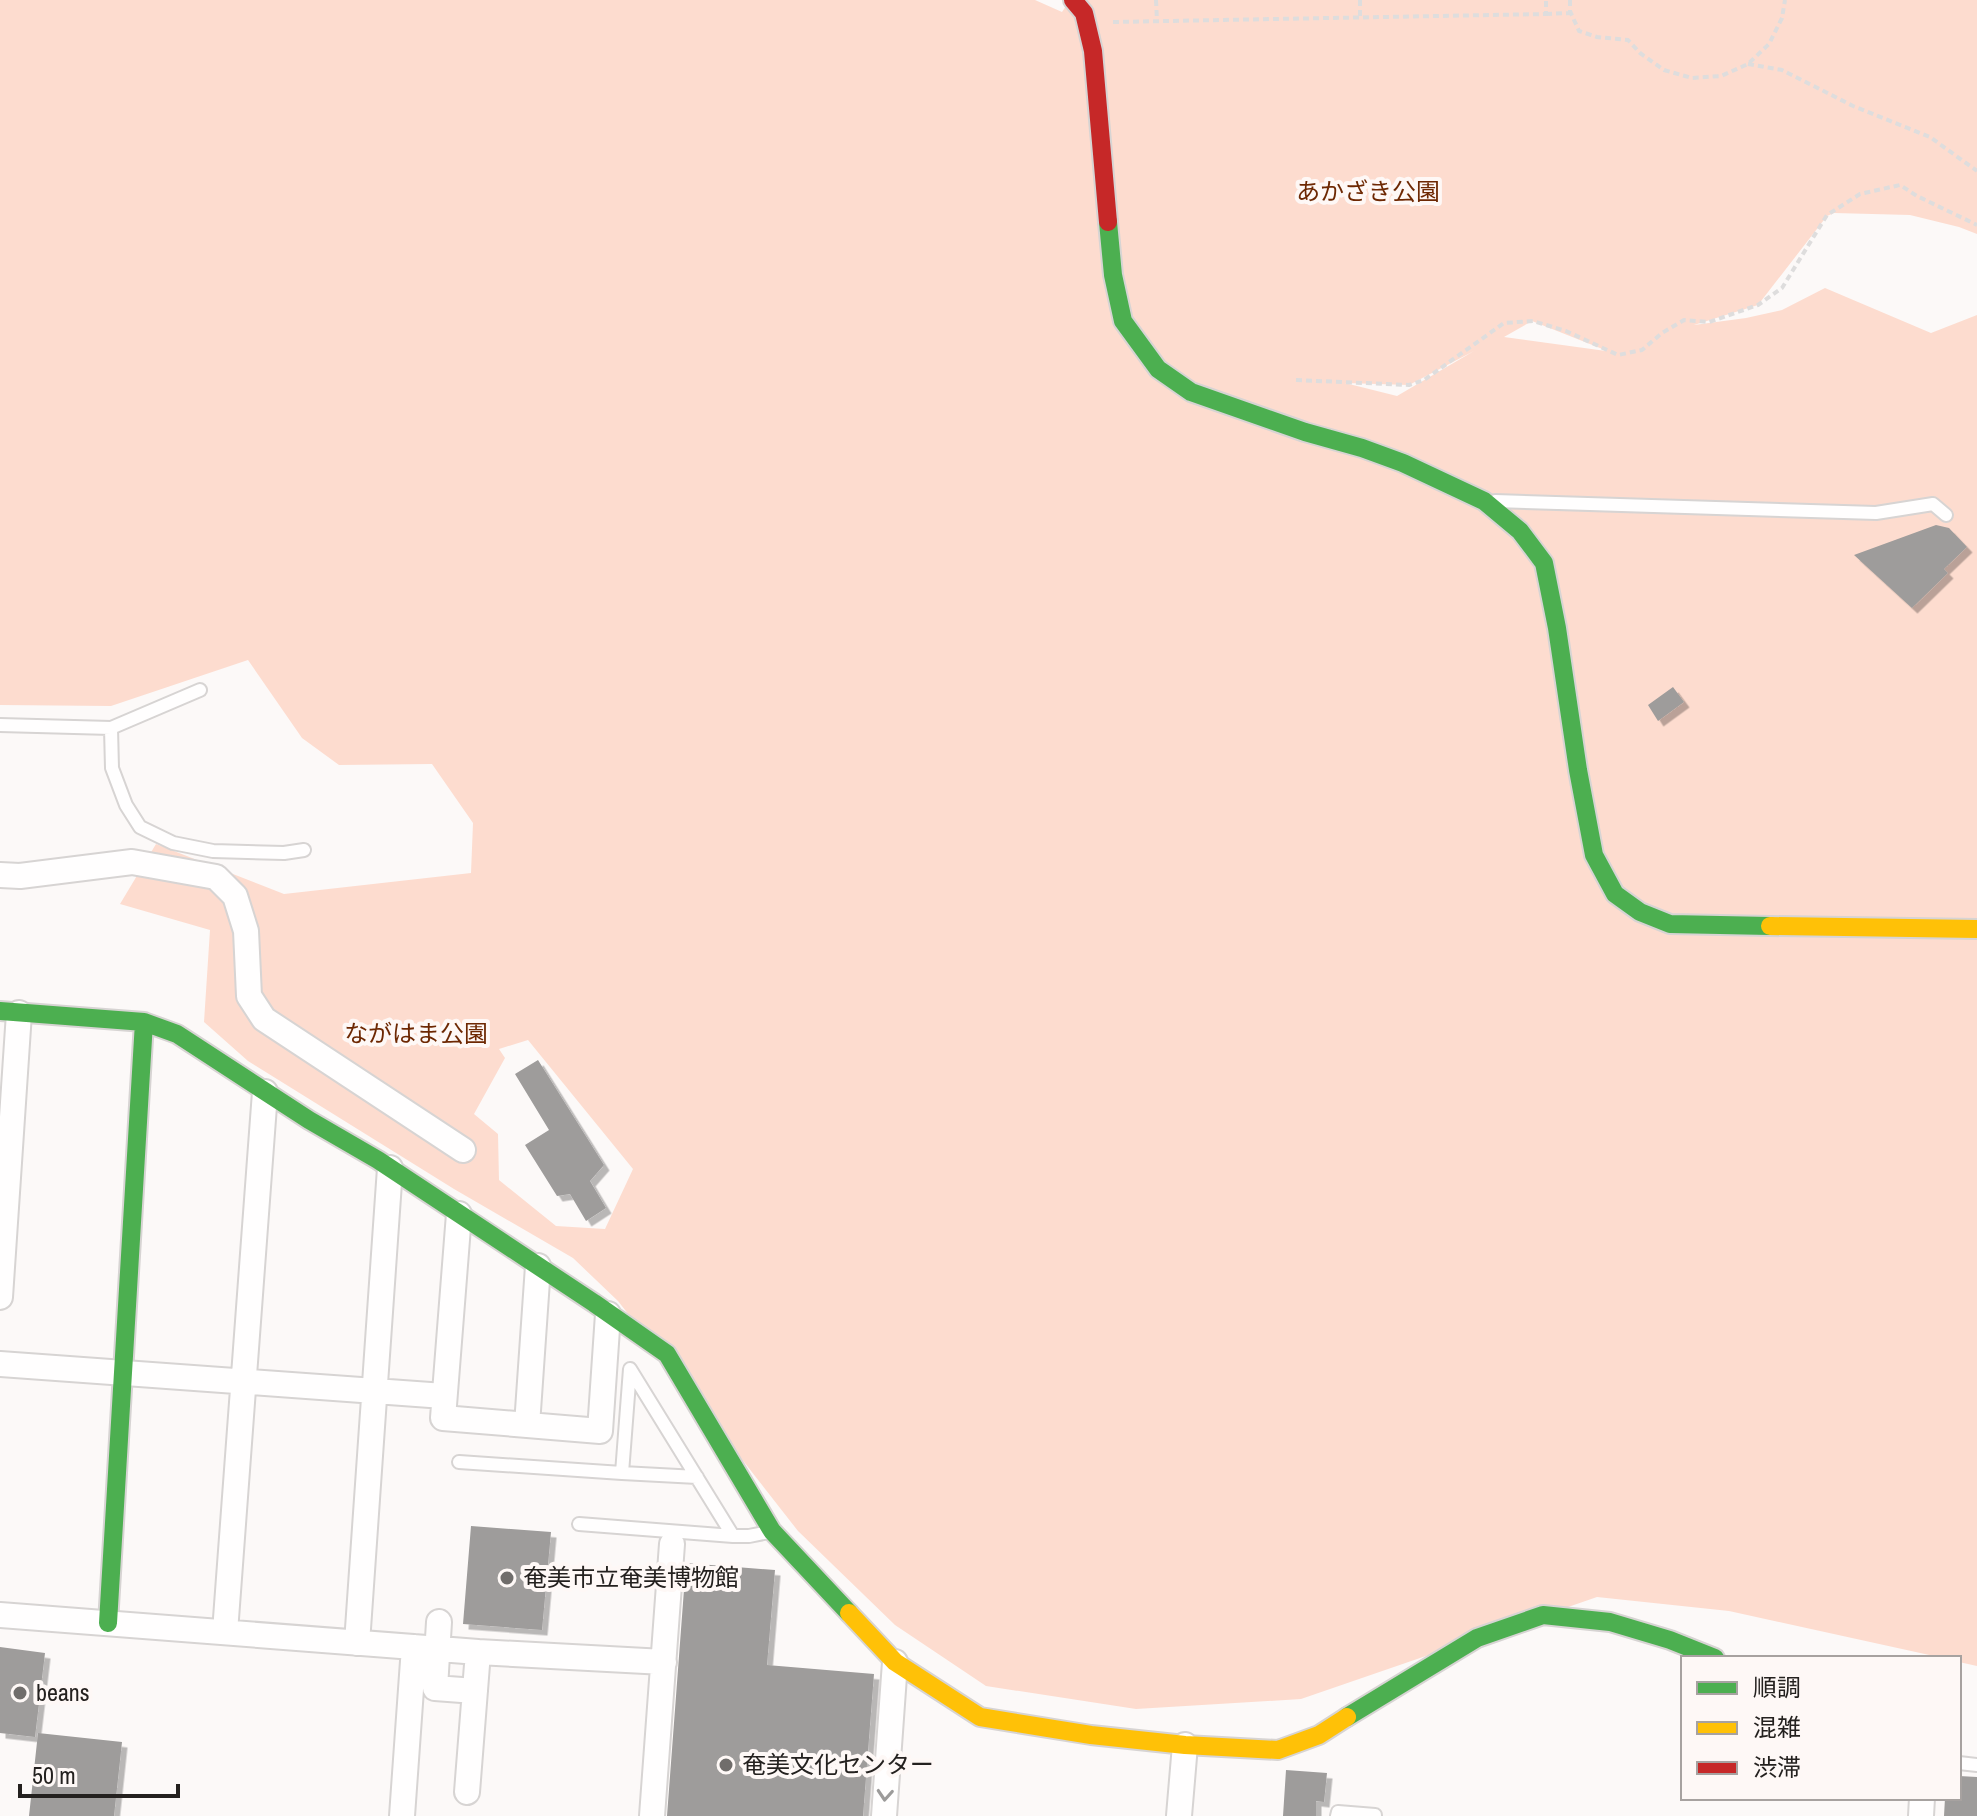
<svg xmlns="http://www.w3.org/2000/svg" width="1977" height="1816" font-family="'Archivo Narrow','Noto Sans JP',sans-serif">
<style>
.green{fill:#fddccf;fill-rule:evenodd}
.building{fill:#9e9c9b;filter:url(#shadow)}
.lines{fill:none;stroke-linecap:round;stroke-linejoin:round}
.lane-casing{stroke:#d7d4d3;stroke-width:16}
.street-casing{stroke:#d7d4d3;stroke-width:28}
.fast-casing{stroke:#d7d4d3;stroke-width:22}
.slow-casing{stroke:#d7d4d3;stroke-width:22}
.jam-casing{stroke:#d7d4d3;stroke-width:22}
.path{stroke:#dedddd;stroke-width:4;stroke-dasharray:6 4;stroke-linecap:butt}
.lane{stroke:#fffefe;stroke-width:12}
.street{stroke:#fffefe;stroke-width:24}
.fast{stroke:#4caf50;stroke-width:18}
.slow{stroke:#ffc107;stroke-width:18}
.jam{stroke:#c62828;stroke-width:18}
.oneway{stroke:#9c9b9a}
.poi-dot{fill:#706d6b;stroke:#fef8f6;stroke-width:3}
.labels{text-anchor:middle;stroke-width:8;stroke-linejoin:round;paint-order:stroke}
.park-label{font-size:24px;fill:#6d2803;stroke:#fef8f6}
.poi-label{font-size:24px;fill:#24211f;stroke:#fef8f6;text-anchor:start}
</style>
<defs>
<filter id="shadow"><feDropShadow dx="5.5" dy="5.5" stdDeviation="0" flood-color="#0004"/></filter>
</defs>
<rect width="100%" height="100%" fill="#fcf9f8"/>
<path class="green" d="M 0,0 L 1035,0 L 1062,12 L 1070,0 L 1977,0 L 1977,234 L 1959,227 L 1910,215 L 1834,213 L 1827,216 L 1758,305 L 1694,325 L 1746,318 L 1782,310 L 1825,288 L 1931,333 L 1977,315 L 1977,1666 L 1959,1662 L 1959,1658 L 1943,1658 L 1729,1611 L 1597,1597 L 1301,1699 L 1136,1709 L 986,1686 L 895,1625 L 798,1531 L 618,1301 L 573,1258 L 454,1189 L 248,1061 L 204,1022 L 210,930 L 120,904 L 156,844 L 284,894 L 471,873 L 473,823 L 432,764 L 339,765 L 302,738 L 248,660 L 111,706 L 0,705 ZM 1532,321 L 1605,350 L 1606,351 L 1504,337 ZM 1474,351 L 1397,396 L 1345,383 L 1409,385 ZM 273,1013 L 349,1087 L 264,1034 ZM 528,1040 L 633,1169 L 605,1229 L 556,1226 L 499,1180 L 498,1134 L 474,1114 L 505,1058 L 499,1049 Z"/>
<path class="building" d="M 1936,525 L 1949,528 L 1967,547 L 1944,569 L 1948,573 L 1912,608 L 1854,555 Z
M 1673,687 L 1684,702 L 1658,721 L 1648,705 Z
M 538,1060 L 604,1165 L 590,1181 L 606,1208 L 586,1221 L 570,1194 L 557,1196 L 525,1145 L 549,1130 L 515,1074 Z
M 471,1526 L 551,1532 L 542,1630 L 463,1624 Z
M 686,1563 L 775,1570 L 767,1665 L 874,1674 L 863,1816 L 667,1816 Z
M 0,1647 L 45,1653 L 35,1737 L 0,1733 Z
M 38,1733 L 122,1742 L 114,1816 L 29,1816 Z
M 1286,1770 L 1327,1773 L 1324,1802 L 1316,1801 L 1316,1816 L 1283,1816 Z
M 1959,1776 L 1977,1777 L 1977,1816 L 1944,1816 L 1945,1798 L 1959,1798 Z"/>
<g class="lines">
<defs>
<path id="lane" d="M 1495,501 L 1876,513 L 1933,504 L 1946,515
M 0,725 L 111,728 L 200,690
M 111,728 L 112,768 L 126,805 L 140,827 L 173,843 L 213,851 L 284,853 L 304,850
M 459,1462 L 622,1473 L 630,1369 L 733,1536
M 622,1473 L 697,1477
M 579,1524 L 733,1536 L 749,1536 L 769,1532
M 1959,1763 L 1977,1765
M 1337,1816 L 1338,1812 L 1375,1815"/>
<path id="street" d="M 0,875 L 20,876 L 132,862 L 216,877 L 235,896 L 246,931 L 249,996 L 264,1019 L 463,1150
M 459,1214 L 443,1418 L 600,1431 L 608,1314
M 0,1297 L 19,1013
M 0,1364 L 444,1396
M 527,1425 L 538,1266
M 0,1615 L 478,1652 L 664,1662
M 439,1622 L 435,1688 L 475,1691
M 225,1632 L 265,1092
M 357,1643 L 390,1168
M 467,1792 L 478,1652
M 402,1816 L 414,1647
M 652,1816 L 672,1544
M 884,1816 L 895,1662
M 1179,1816 L 1185,1745
M 1921,1816 L 1922,1798"/>
<path id="fast" d="M 1108,222 L 1113,275 L 1123,321 L 1158,369 L 1191,392 L 1305,432 L 1362,448 L 1403,463 L 1484,501 L 1520,531 L 1544,563 L 1557,628 L 1578,770 L 1594,855 L 1615,894 L 1640,912 L 1670,924 L 1770,926
M 0,1011 L 144,1022 L 177,1034 L 309,1120 L 378,1160 L 594,1303 L 667,1354 L 772,1531 L 849,1613
M 108,1623 L 144,1022
M 1347,1717 L 1477,1638 L 1543,1615 L 1610,1622 L 1670,1640 L 1715,1658"/>
<path id="slow" d="M 1770,926 L 1977,929
M 849,1613 L 895,1662 L 980,1717 L 1091,1735 L 1185,1745 L 1278,1750 L 1319,1735 L 1347,1717"/>
<path id="jam" d="M 1073,0 L 1084,13 L 1093,51 L 1108,222"/>
</defs>
<use href="#lane" class="lane-casing"/>
<use href="#street" class="street-casing"/>
<use href="#fast" class="fast-casing"/>
<use href="#slow" class="slow-casing"/>
<use href="#jam" class="jam-casing"/>
<path class="path" d="M 1156,0 L 1157,21
M 1360,0 L 1360,18
M 1570,0 L 1570,11 L 1579,31 L 1597,37 L 1628,40 L 1640,53 L 1664,70 L 1692,78 L 1721,76 L 1748,64 L 1769,44 L 1782,18 L 1785,0
M 1546,14 L 1571,13
M 1113,22 L 1546,14 L 1546,0
M 1748,64 L 1782,70 L 1853,106 L 1930,137 L 1977,171
M 1296,380 L 1409,385 L 1424,380 L 1504,323 L 1533,321 L 1566,331 L 1618,355 L 1642,350 L 1662,333 L 1684,320 L 1709,322 L 1758,305 L 1782,288 L 1827,215 L 1860,194 L 1900,185 L 1917,196 L 1977,225"/>
<use href="#lane" class="lane"/>
<use href="#street" class="street"/>
<use href="#fast" class="fast"/>
<use href="#slow" class="slow"/>
<use href="#jam" class="jam"/>
</g>
<defs><path id="oneway-chevron" d="M-2-3.5L2.5 0L-2 3.5" fill="none" stroke-width="1.6" stroke-linecap="round" stroke-linejoin="round" transform="scale(2)"/></defs>
<use class="oneway" href="#oneway-chevron" transform="translate(885 1795) rotate(94)"/>
<g class="poi-dot">
<circle cx="507" cy="1578" r="8"/>
<circle cx="20" cy="1693" r="8"/>
<circle cx="726" cy="1765" r="8"/>
</g>
<g class="labels">
<g class="park-label">
<text x="1368" y="200">あかざき公園</text>
<text x="416" y="1042">ながはま公園</text>
</g>
<g class="poi-label">
<text x="523" y="1586">奄美市立奄美博物館</text>
<text x="36" y="1701">beans</text>
<text x="742" y="1773">奄美文化センター</text>
</g>
</g>
<rect x="1681" y="1656" width="280" height="144" fill="#fef8f6" stroke="#a7a2a0" stroke-width="2"/>
<rect x="1697" y="1682" width="40" height="12" fill="#4caf50" stroke="#a7a2a0" stroke-width="2"/>
<text x="1753" y="1696" font-size="24" fill="#24211f">順調</text>
<rect x="1697" y="1722" width="40" height="12" fill="#ffc107" stroke="#a7a2a0" stroke-width="2"/>
<text x="1753" y="1736" font-size="24" fill="#24211f">混雑</text>
<rect x="1697" y="1762" width="40" height="12" fill="#c62828" stroke="#a7a2a0" stroke-width="2"/>
<text x="1753" y="1776" font-size="24" fill="#24211f">渋滞</text>
<path d="M20 1784v12h158v-12" fill="none" stroke="#24211f" stroke-width="4"/>
<text x="32" y="1784" font-size="24" fill="#24211f" stroke="#fef8f6" stroke-width="6" paint-order="stroke">50 m</text>
</svg>
